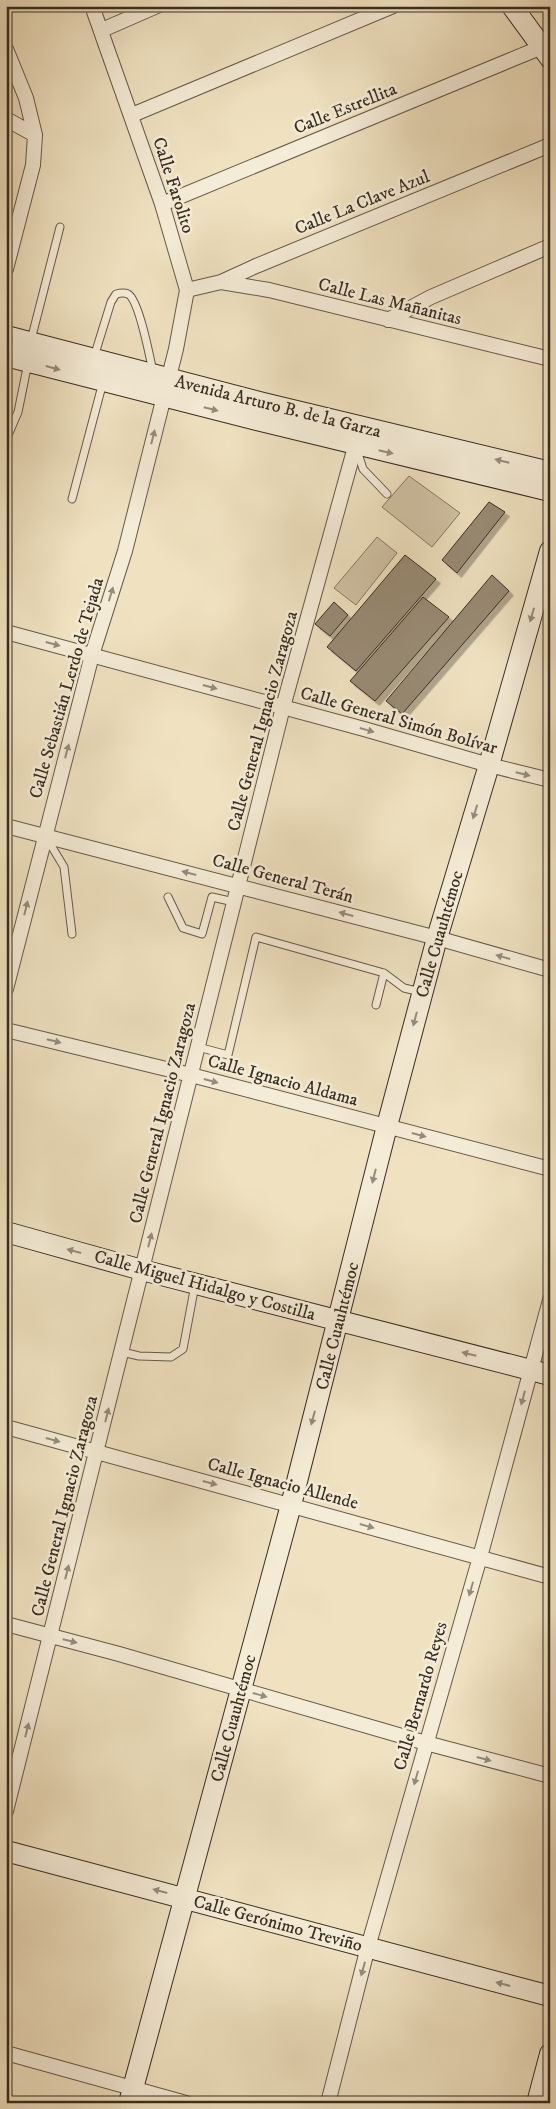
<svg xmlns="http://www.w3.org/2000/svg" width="556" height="2109" font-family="'IM FELL DW Pica',serif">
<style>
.green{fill:#d1c3a6;stroke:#847864}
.building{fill:#988b75;stroke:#382d22;filter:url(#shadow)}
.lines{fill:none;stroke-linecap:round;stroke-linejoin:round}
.lane-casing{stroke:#665a4a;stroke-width:9}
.street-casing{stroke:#665a4a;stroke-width:16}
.secondary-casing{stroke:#382d22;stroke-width:22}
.lane{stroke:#f5ecd7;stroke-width:7}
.street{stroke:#f5ecd7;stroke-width:14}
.secondary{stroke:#f5ecd7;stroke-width:20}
.oneway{fill:#968c7c}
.labels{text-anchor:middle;stroke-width:5;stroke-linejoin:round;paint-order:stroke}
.street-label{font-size:18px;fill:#382d22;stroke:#f5ecd7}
</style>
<defs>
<filter id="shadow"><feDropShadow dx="4.5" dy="4.5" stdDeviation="0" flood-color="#0004"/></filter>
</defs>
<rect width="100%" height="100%" fill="#f0e2c1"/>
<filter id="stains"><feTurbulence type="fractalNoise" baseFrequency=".004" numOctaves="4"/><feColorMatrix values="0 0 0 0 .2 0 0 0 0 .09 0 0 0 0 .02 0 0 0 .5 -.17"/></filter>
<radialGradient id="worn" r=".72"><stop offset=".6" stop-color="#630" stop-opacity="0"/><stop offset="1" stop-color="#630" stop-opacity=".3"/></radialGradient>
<path class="green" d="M 409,476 L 460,513 L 432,547 L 382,507 Z
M 377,537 L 397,553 L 356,605 L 334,588 Z"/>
<path class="building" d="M 489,502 L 505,512 L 457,573 L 442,560 Z
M 405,555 L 436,579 L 356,671 L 327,647 Z
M 492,575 L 509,591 L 402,714 L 386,701 Z
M 423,597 L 449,617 L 375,701 L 350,681 Z
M 334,602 L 348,615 L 330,636 L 315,624 Z"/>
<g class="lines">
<defs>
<path id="lane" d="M 31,340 L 60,227
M 94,357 L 111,302 L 116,294 C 120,293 124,292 128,294 C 139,300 150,358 153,372
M 6,440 L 18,412 L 28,363
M 357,450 L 363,469 L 387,494
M 72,499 L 103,382
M 46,837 L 64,867 L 72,934
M 168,897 L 183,928 L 202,934 L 212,897 L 234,902
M 384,973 L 404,988 L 421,992
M 198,1047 L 228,1055 L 256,937 L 384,973 L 376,1005
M 122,1352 L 139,1356 L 171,1357 L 183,1349 L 195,1285"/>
<path id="street" d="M 102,30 L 157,6
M 6,49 L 26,98 L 35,135 L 33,165 L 6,269
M 132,115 L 393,6
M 6,119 L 35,135
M 162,204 L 542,47
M 221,282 L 269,290 L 550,359
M 187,290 L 221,282 L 256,266 L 550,145
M 388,320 L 431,297 L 550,246
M 6,632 L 364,729 L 489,765 L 550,780
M 6,826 L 437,938 L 550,970
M 6,989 L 92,655 L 125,551 L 176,349 L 187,290 L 162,204 L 92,6
M 6,1030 L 191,1075 L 550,1169
M 6,1427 L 550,1577
M 6,1624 L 119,1654 L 426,1743 L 550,1776
M 6,1811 L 283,707 L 358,436
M 6,2053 L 186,2103
M 328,2103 L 368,1947 L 480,1557 L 550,1300"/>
<path id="secondary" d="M 512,6 L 550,58
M 6,336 L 263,403 L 550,472
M 6,356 L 257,420 L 550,491
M 6,1232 L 142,1270 L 550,1375
M 6,1851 L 550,1996
M 129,2103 L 291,1505 L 387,1126 L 437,938 L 489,765 L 550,551
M 537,2103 L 550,2054"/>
</defs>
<use href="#lane" class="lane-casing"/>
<use href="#street" class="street-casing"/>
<use href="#secondary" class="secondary-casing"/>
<use href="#lane" class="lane"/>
<use href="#street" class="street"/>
<use href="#secondary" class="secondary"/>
</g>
<defs><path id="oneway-solid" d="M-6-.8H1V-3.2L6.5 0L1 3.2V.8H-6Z" transform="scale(1.25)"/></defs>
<g class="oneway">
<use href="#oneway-solid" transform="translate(53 368) rotate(15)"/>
<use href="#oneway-solid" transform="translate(211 409) rotate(14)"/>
<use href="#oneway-solid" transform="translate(153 437) rotate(-76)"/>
<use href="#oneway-solid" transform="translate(386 452) rotate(13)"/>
<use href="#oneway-solid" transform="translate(502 461) rotate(-166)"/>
<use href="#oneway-solid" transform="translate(111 594) rotate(-73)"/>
<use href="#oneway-solid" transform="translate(532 615) rotate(106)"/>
<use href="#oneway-solid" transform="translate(53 644) rotate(15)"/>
<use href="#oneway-solid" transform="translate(210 687) rotate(15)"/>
<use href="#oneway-solid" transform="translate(367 730) rotate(16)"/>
<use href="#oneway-solid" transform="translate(67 751) rotate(-75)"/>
<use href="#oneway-solid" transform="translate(523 774) rotate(14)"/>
<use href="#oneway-solid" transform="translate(475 812) rotate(107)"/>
<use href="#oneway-solid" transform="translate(189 873) rotate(-165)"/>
<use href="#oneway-solid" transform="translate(26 908) rotate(-76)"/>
<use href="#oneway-solid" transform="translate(346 914) rotate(-165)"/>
<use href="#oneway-solid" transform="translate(503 957) rotate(-164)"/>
<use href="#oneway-solid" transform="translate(415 1019) rotate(105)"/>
<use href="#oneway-solid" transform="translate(54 1041) rotate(14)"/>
<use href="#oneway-solid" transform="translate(211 1081) rotate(15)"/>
<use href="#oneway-solid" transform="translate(419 1135) rotate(15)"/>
<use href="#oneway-solid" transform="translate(374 1176) rotate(104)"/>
<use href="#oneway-solid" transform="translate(150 1240) rotate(-76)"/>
<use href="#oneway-solid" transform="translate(74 1251) rotate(-165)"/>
<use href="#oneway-solid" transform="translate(469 1354) rotate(-166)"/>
<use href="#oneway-solid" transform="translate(523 1398) rotate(105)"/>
<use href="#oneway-solid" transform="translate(107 1415) rotate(-76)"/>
<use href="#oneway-solid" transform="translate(313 1418) rotate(105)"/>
<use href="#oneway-solid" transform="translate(53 1440) rotate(15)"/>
<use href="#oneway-solid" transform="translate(210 1483) rotate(15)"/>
<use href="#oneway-solid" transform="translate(367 1526) rotate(16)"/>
<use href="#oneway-solid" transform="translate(67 1572) rotate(-76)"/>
<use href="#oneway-solid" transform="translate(471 1589) rotate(106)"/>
<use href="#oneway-solid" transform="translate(70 1641) rotate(14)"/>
<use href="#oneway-solid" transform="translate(260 1695) rotate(16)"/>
<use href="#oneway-solid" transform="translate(27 1730) rotate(-76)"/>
<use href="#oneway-solid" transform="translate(484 1759) rotate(15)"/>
<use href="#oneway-solid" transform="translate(416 1778) rotate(106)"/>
<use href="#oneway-solid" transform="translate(160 1891) rotate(-165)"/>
<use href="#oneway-solid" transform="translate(363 1969) rotate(105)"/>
<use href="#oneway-solid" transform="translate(503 1984) rotate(-165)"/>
</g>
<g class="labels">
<g class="street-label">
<text transform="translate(345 108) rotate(-22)" y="6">Calle Estrellita</text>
<text transform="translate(174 185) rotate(72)" y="6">Calle Farolito</text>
<text transform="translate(362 202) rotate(-22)" y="6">Calle La Clave Azul</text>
<text transform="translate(390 301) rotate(14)" y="6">Calle Las Mañanitas</text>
<text transform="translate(278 406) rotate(14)" y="6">Avenida Arturo B. de la Garza</text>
<text transform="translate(66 688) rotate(-74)" y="6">Calle Sebastián Lerdo de Tejada</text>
<text transform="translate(399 720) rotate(16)" y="6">Calle General Simón Bolívar</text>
<text transform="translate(262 721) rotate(-75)" y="6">Calle General Ignacio Zaragoza</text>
<text transform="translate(283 878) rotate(15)" y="6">Calle General Terán</text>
<text transform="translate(439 934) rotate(-74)" y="6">Calle Cuauhtémoc</text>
<text transform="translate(283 1080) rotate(15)" y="6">Calle Ignacio Aldama</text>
<text transform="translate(162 1113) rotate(-76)" y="6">Calle General Ignacio Zaragoza</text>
<text transform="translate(205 1285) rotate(15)" y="6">Calle Miguel Hidalgo y Costilla</text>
<text transform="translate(337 1326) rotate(-76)" y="6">Calle Cuauhtémoc</text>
<text transform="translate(283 1483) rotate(15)" y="6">Calle Ignacio Allende</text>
<text transform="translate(64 1506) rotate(-76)" y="6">Calle General Ignacio Zaragoza</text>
<text transform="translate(420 1696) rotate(-74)" y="6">Calle Bernardo Reyes</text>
<text transform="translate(233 1718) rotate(-75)" y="6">Calle Cuauhtémoc</text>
<text transform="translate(278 1923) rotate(15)" y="6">Calle Gerónimo Treviño</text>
</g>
</g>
<rect width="556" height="2109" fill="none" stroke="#f0e2c1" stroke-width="25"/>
<rect x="8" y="8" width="541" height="2094" fill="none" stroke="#382d22" stroke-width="2.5"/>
<rect x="12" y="12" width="531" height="2084" fill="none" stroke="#382d22"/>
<rect width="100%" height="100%" filter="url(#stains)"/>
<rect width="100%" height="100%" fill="url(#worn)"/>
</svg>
